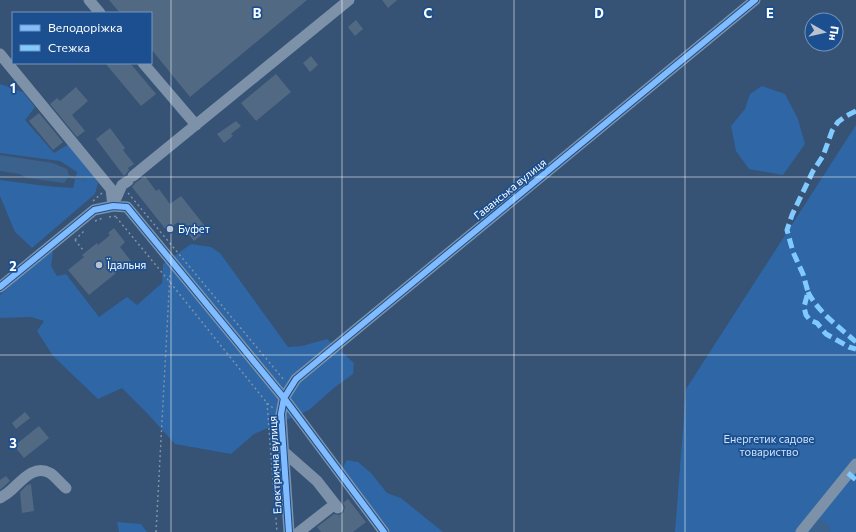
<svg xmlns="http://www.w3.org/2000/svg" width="856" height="532" font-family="Commissioner,sans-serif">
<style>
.green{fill:#2f66a5}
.water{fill:#3b618d}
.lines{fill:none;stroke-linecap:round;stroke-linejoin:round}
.stream{stroke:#3b618d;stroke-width:2.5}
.building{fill:#526984}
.path{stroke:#7d92a8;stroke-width:1.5;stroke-dasharray:2 3;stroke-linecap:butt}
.minor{stroke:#7d92a8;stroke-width:11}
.quiet{stroke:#80caff;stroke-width:5;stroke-dasharray:10 5;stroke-linecap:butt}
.cycleway-casing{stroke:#1b4f8f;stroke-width:8}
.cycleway{stroke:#80bcff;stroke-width:6}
.grid{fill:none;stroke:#fff;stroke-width:1;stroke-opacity:0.55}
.poi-dot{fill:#b9c2ce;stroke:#1b4f8f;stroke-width:1.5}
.labels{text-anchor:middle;stroke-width:3.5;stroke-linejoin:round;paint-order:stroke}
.street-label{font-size:11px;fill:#fff;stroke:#1b4f8f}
.poi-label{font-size:11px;fill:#fff;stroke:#1b4f8f;text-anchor:start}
.park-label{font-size:11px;fill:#cfe3fa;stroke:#1b4f8f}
.grid-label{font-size:13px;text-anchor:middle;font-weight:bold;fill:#fff;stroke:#1b4f8f;stroke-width:3.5;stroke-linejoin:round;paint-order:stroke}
</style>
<rect width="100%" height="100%" fill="#365274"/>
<path class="green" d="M 0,84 L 23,92 L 35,107 L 25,120 L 54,153 L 69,144 L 83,159 L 98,183 L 95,194 L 32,248 L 15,232 L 0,196 L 0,180 L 46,186 L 73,188 L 77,172 L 60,161 L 0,153 Z
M 762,86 L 785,94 L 798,119 L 805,144 L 783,175 L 749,169 L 736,151 L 731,126 L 745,109 L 750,94 Z
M 856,125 L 856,532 L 675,532 L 686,389 Z
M 191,244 L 211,247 L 220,253 L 288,347 L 302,346 L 327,339 L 354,363 L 353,374 L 335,387 L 309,410 L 254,434 L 231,454 L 175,444 L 146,412 L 122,388 L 98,399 L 53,356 L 37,331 L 44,321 L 31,317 L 0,318 L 0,295 L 35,263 L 43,253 L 53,252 L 51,266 L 57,276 L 66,274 L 99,317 L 127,297 L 137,305 L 162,283 L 163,264 Z
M 347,460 L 358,462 L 371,473 L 387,493 L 401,498 L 443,532 L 387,532 L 342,469 Z
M 117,522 L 141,524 L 147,532 L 119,532 Z"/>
<path class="water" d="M 0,155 L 53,163 L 67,169 L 69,176 L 64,183 L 27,178 L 19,174 L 0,171 Z
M 817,520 L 822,520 L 829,525 L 830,532 L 809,532 Z"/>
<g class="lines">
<path class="stream" d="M 66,176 L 85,180"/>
</g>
<path class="building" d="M 109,0 L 307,0 L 190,97 L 151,49 L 151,13 L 120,13 Z
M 382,0 L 397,0 L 388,8 Z
M 356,20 L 363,29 L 355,36 L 348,27 Z
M 311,56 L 318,65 L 310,72 L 303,63 Z
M 105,63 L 130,63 L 156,94 L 141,106 Z
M 276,74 L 291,92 L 256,121 L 241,103 Z
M 76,87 L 88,101 L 72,115 L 85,131 L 77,137 L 50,104 L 57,98 L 60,101 Z
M 39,113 L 63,142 L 53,150 L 29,121 Z
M 236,121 L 241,126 L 231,134 L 233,136 L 224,143 L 217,134 Z
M 110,128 L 125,148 L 123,150 L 134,164 L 128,168 L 129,170 L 126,174 L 124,176 L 96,139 Z
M 145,176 L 156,191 L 159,189 L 170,204 L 181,196 L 208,230 L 194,241 L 178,222 L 167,231 L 132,187 L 135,183 Z
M 114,228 L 125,242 L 120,247 L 131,261 L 89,295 L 68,270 L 84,257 L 82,255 L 97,243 L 98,245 L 110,235 L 108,233 Z
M 25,412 L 30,418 L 16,429 L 12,423 Z
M 39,426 L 49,438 L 24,458 L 14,446 Z
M 6,476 L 10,481 L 0,490 L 0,480 Z
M 31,484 L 34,511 L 22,513 L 20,492 L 27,485 Z
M 348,499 L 366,522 L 353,532 L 321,532 L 317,527 L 334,514 L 339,515 L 343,513 L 345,507 L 343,503 Z"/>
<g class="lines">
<path class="path" d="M 128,193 L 284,380
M 93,201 L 102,193
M 109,217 L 117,216
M 116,217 L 169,281 L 267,403 L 273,408
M 95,221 L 103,218
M 75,240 L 85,230
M 75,240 L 83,250
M 267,403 L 277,532
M 156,532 L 170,274"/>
<path class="minor" d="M 89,0 L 100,13
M 0,54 L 111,189 L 113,206
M 143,63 L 196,125
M 133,176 L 349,0
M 113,205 L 122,185 L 128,181
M 0,287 L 94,210 L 113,206 L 127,207 L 284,398 L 384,532
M 284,452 L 317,481 L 338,508
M 0,498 C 3,496 7,494 10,491 C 21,482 33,464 50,473 C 55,476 61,484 66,488
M 289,532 L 281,414 L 284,398 L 296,379 L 755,0
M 299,532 L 335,504
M 801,532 L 856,464"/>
<path class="quiet" d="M 856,111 L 846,116 L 838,122 L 832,131 L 823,156 L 813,171 L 792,215 L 787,230 L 793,252 L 803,274 L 808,292 L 804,307 L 806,315 L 810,320 L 817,323 L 826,334 L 849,347 L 856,349
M 808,292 C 818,312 839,327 856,342
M 848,473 L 856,480"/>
<defs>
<path id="cycleway" d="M 0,287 L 94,210 L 113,206 L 127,207 L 284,398 L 384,532
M 289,532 L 281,414 L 284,398 L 296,379 L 755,0"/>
</defs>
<use href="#cycleway" class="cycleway-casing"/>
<use href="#cycleway" class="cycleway"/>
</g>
<path class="grid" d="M 171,0 L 171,532M 342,0 L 342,532M 514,0 L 514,532M 685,0 L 685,532M 0,177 L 856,177M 0,355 L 856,355"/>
<g class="poi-dot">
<circle cx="170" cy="229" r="4"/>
<circle cx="99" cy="265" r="4"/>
</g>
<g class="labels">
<g class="street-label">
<text transform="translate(510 189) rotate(-39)" y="4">Гаванська вулиця</text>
<text transform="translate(275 465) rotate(-93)" y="4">Електрична вулиця</text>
</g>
<g class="poi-label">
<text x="178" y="233">Буфет</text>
<text x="107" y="269">Їдальня</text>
</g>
<g class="park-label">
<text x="769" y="443">Енергетик садове<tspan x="769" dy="13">товариство</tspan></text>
</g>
</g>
<g class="grid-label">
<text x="257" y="18">B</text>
<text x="428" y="18">C</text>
<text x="599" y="18">D</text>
<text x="770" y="18">E</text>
<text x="13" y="93">1</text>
<text x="13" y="271">2</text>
<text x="13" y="448">3</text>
</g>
<rect x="12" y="12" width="140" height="52" fill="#1b4f8f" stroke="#7695bc"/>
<rect x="20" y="25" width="20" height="6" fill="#80bcff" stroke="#7695bc"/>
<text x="48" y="32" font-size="12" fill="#ffffff">Велодоріжка</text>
<rect x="20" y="45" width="20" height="6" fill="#80caff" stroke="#7695bc"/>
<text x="48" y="52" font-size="12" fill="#ffffff">Стежка</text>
<g transform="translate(824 32) rotate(98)"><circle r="19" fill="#1b4f8f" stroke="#7695bc"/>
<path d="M0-3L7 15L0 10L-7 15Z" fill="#b9c2ce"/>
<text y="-6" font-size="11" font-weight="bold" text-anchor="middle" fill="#ffffff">Пн</text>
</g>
</svg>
